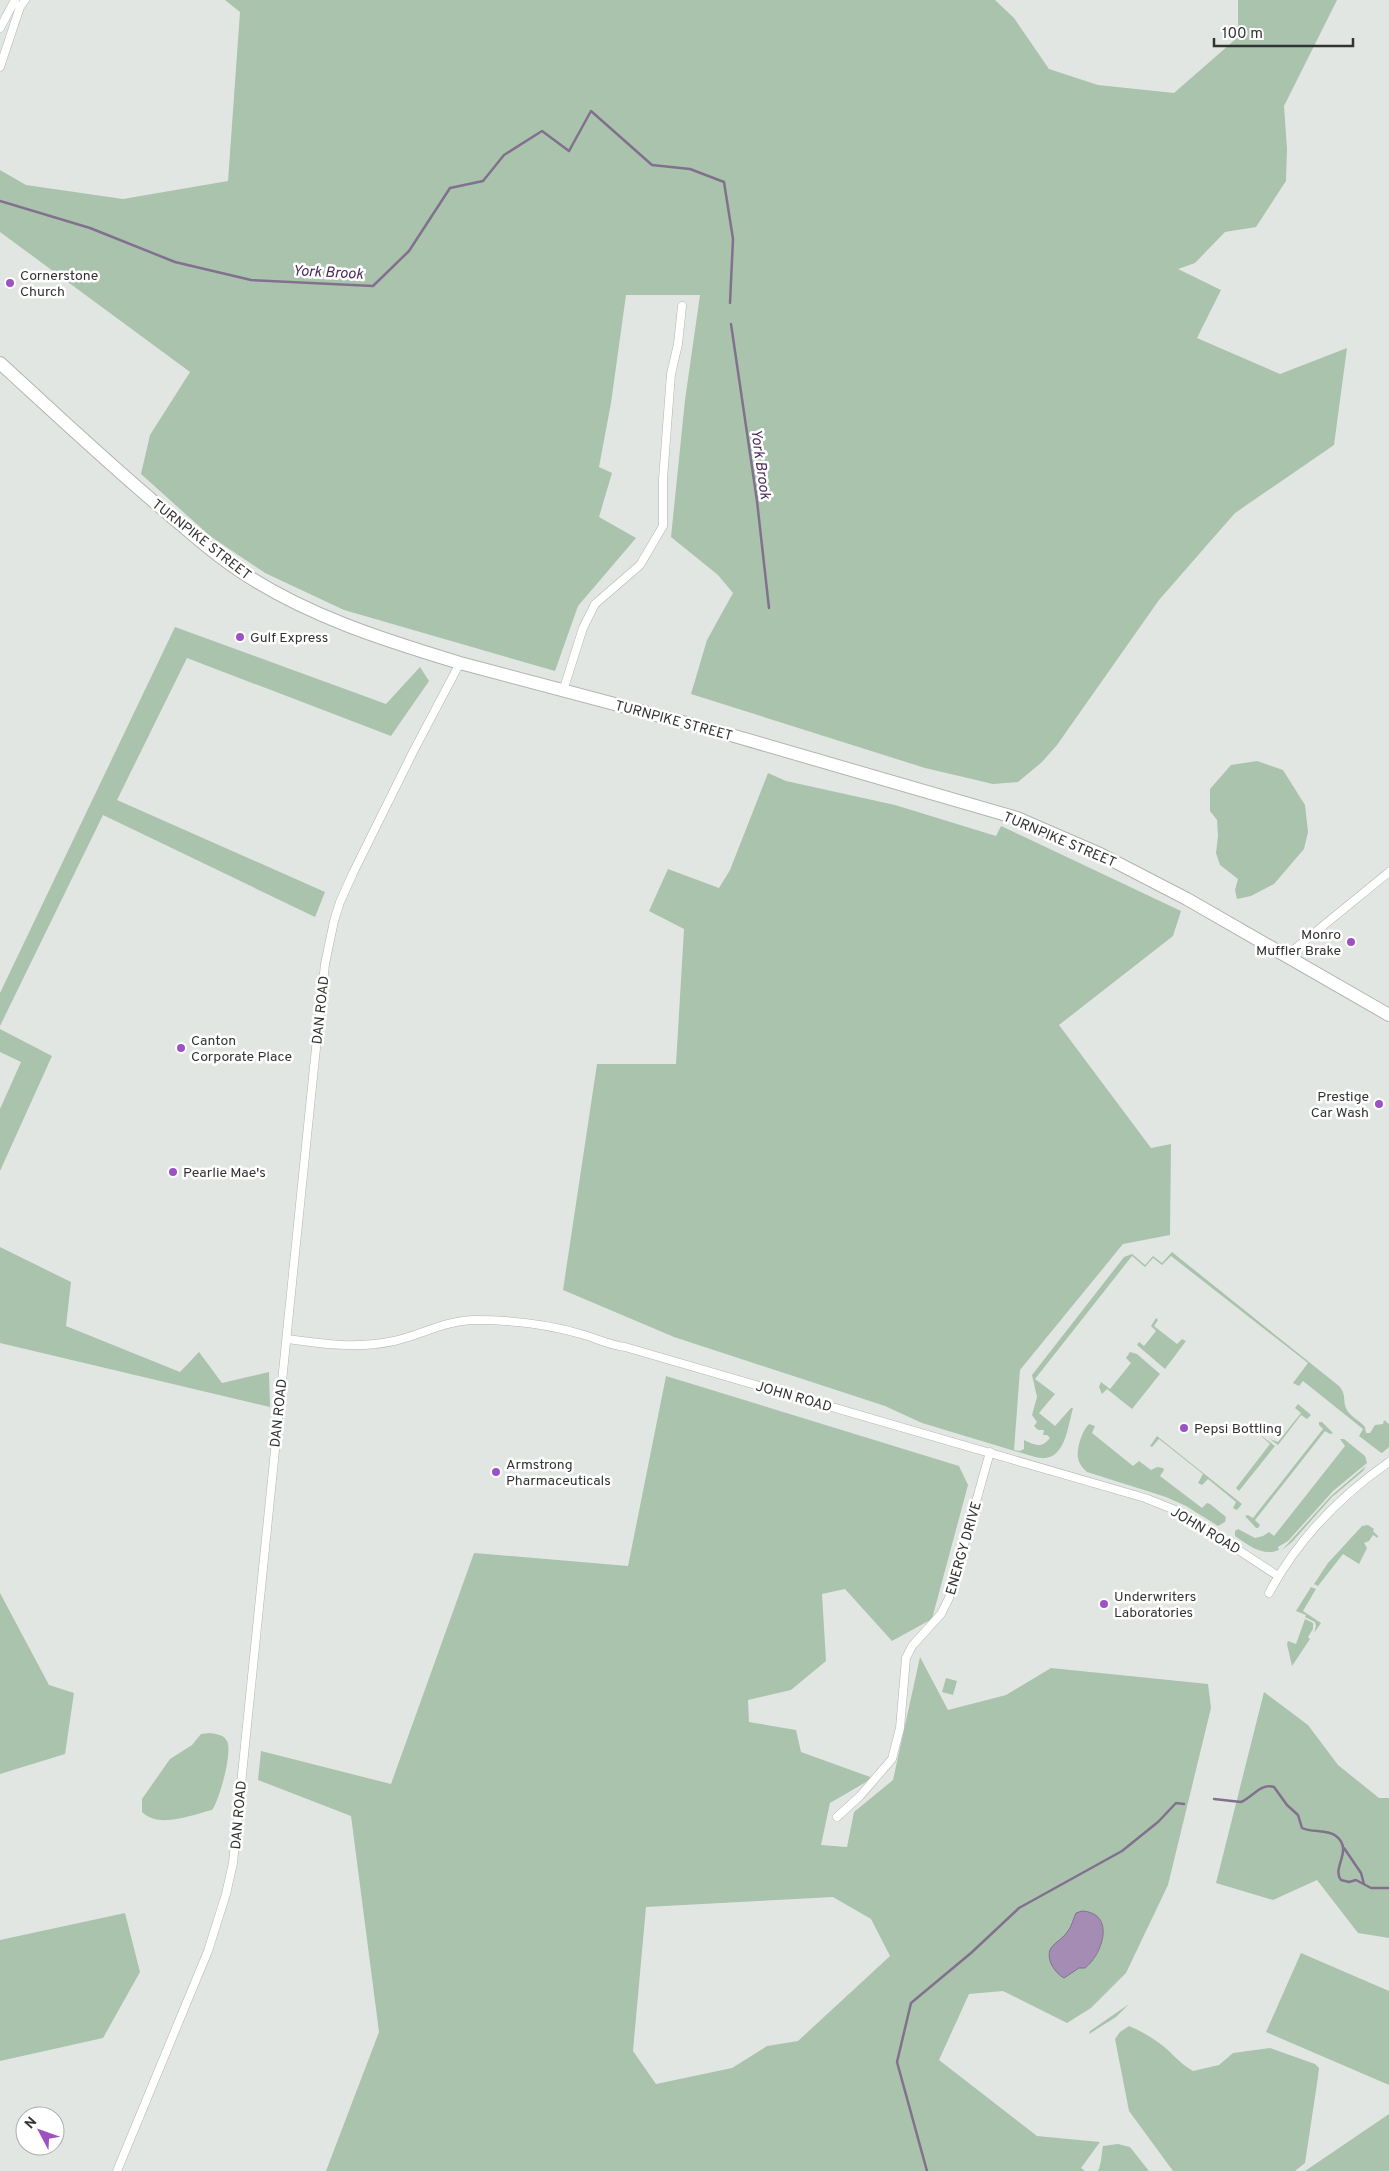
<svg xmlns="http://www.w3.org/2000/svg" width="1389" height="2171" font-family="Overpass,sans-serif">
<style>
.green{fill:#aac3ac;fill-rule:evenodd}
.water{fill:#a58cb4;stroke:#82718d}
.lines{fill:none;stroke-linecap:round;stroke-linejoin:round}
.stream{stroke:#82718d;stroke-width:2.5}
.street-casing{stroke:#b1b5b1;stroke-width:9}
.primary-casing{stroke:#b1b5b1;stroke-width:14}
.street{stroke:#fff;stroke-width:8}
.primary{stroke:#fff;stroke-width:12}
.poi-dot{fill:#9d52c4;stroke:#fff;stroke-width:2}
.labels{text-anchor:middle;stroke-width:5;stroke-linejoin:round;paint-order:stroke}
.poi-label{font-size:14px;fill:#323332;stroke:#fff;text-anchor:start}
.street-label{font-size:14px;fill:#323332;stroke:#fff}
.water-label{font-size:15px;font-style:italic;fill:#4b2a5d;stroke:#fff}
</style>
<rect width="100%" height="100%" fill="#e2e6e2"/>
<path class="green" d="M 225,0 L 995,0 L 1014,18 L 1049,69 L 1098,85 L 1174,93 L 1238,37 L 1238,0 L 1337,0 L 1284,106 L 1287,149 L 1286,181 L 1256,227 L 1225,232 L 1195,263 L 1178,269 L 1221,290 L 1197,338 L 1280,374 L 1347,348 L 1334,445 L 1235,513 L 1159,600 L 1057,745 L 1042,762 L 1018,782 L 993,784 L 925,768 L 691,694 L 707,640 L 733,593 L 718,575 L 671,537 L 685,400 L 700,295 L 626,295 L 611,403 L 599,467 L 612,473 L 599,517 L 636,538 L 578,606 L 555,671 L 344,610 L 265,573 L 210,536 L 141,474 L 150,435 L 190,372 L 0,232 L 0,170 L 26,185 L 123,199 L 228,181 L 240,12 Z
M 175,627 L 386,704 L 420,667 L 429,681 L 391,736 L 187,658 L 117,800 L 325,892 L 315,917 L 103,815 L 0,1026 L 0,993 Z
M 1257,761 L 1283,770 L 1305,805 L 1308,832 L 1304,849 L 1274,884 L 1251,896 L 1237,899 L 1235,890 L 1238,879 L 1220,865 L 1216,853 L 1218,836 L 1217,820 L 1210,811 L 1210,789 L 1231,765 Z
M 768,773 L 786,781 L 895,805 L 996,836 L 1001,826 L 1181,911 L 1173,936 L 1059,1025 L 1151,1148 L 1171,1144 L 1170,1235 L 1123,1244 L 1020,1370 L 1014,1450 L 1020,1451 L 1024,1449 L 1024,1440 C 1035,1445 1041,1449 1050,1438 L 1047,1435 L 1043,1435 L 1044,1430 L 1038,1430 L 1034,1426 L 1037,1422 L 1032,1415 L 1037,1397 L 1032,1375 L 1124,1257 L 1132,1254 L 1145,1265 L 1153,1256 L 1162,1263 L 1172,1252 L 1339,1386 C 1347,1394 1342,1402 1347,1410 C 1351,1417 1360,1421 1365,1427 L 1366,1433 L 1370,1433 L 1375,1425 L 1383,1424 L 1384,1420 L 1389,1424 L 1389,1447 L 1382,1453 L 1380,1452 L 1359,1436 L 1363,1429 L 1303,1381 L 1299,1386 L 1293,1383 L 1308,1363 L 1171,1256 L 1162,1265 L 1153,1258 L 1145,1267 L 1132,1256 L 1035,1379 L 1055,1394 L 1039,1413 L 1055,1426 L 1071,1408 L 1073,1408 C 1067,1429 1065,1465 1035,1457 L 922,1423 L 885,1406 L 674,1337 L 563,1290 L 597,1064 L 676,1064 L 684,929 L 649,911 L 668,869 L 719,888 L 730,870 Z
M 0,1029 L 52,1056 L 0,1171 L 0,1109 L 21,1062 L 0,1052 Z
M 0,1247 L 71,1282 L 66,1326 L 180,1372 L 199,1352 L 222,1383 L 269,1372 L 270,1407 L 0,1343 Z
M 1156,1318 L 1158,1320 L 1154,1326 L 1177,1344 L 1182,1339 L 1186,1341 L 1165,1369 L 1137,1345 L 1139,1342 L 1144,1346 L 1156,1331 L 1151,1326 Z
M 1130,1352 L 1137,1354 L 1160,1374 L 1132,1409 L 1107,1389 L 1102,1394 L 1099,1387 L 1101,1382 L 1110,1389 L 1131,1363 L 1126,1358 Z
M 666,1376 L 959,1466 L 968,1485 L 932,1619 L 892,1641 L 845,1589 L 822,1594 L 826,1661 L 791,1690 L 748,1700 L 749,1722 L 796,1730 L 801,1752 L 873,1778 L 830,1803 L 821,1845 L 847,1847 L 854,1812 L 893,1780 L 920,1657 L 948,1710 L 1006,1695 L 1051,1668 L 1208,1684 L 1211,1708 L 1168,1885 L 1126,1973 L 1091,2008 L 1067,2023 L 1003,1991 L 969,1994 L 939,2060 L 1037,2136 L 1100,2142 L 1081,2168 L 1085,2171 L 326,2171 L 379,2032 L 351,1816 L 258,1780 L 261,1751 L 391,1784 L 474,1553 L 628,1566 ZM 833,1897 L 871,1919 L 890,1956 L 798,2041 L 767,2046 L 732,2068 L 656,2084 L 633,2051 L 646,1907 Z
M 1298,1404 L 1311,1415 L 1307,1419 L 1301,1415 L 1278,1445 L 1270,1439 L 1278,1442 L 1301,1413 L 1295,1408 Z
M 1319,1422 L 1322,1422 L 1333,1433 L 1330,1434 L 1325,1431 L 1255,1520 L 1260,1525 L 1258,1528 L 1256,1528 L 1245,1516 L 1248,1515 L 1253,1518 L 1323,1429 L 1319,1425 Z
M 1089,1424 L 1095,1426 L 1092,1433 L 1133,1466 L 1139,1461 L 1151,1470 L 1157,1467 L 1163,1468 L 1164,1470 L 1160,1476 L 1202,1508 L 1207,1503 L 1210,1504 L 1226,1517 L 1225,1522 L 1218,1526 L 1186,1506 L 1166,1497 L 1087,1472 C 1083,1468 1079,1464 1078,1458 C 1076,1450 1082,1430 1089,1424 Z
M 1258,1433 L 1275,1446 L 1239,1491 L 1236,1488 L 1270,1444 Z
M 1157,1436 L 1242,1504 L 1237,1510 L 1233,1508 L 1236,1502 L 1208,1479 L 1202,1485 L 1198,1483 L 1203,1474 L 1159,1439 L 1152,1447 L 1150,1446 Z
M 1340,1439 L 1344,1439 L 1365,1456 L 1367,1463 L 1333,1491 L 1288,1541 L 1278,1547 L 1279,1550 C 1263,1557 1248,1545 1235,1536 L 1235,1531 L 1238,1529 L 1255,1538 L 1263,1536 L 1269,1532 L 1274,1536 L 1345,1446 Z
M 1366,1466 L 1363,1471 L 1332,1497 L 1292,1542 L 1282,1550 L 1331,1496 Z
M 1368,1525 L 1374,1529 L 1373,1531 L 1378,1536 L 1378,1538 L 1373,1535 L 1369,1541 L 1364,1543 L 1367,1548 L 1359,1564 L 1343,1554 L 1318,1586 L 1314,1584 L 1328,1563 L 1362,1526 Z
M 1311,1587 L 1316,1589 L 1303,1611 L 1321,1623 L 1314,1633 L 1316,1626 L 1315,1622 L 1305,1617 L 1306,1615 L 1296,1611 Z
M 0,1593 L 49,1685 L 74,1693 L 65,1754 L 0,1774 Z
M 1305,1619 L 1313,1623 L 1313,1629 L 1308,1637 L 1310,1639 L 1292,1666 L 1287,1644 L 1288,1641 L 1296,1644 Z
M 946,1678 L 957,1681 L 953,1695 L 942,1692 Z
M 1264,1692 L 1308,1725 L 1338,1765 L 1379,1798 L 1389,1798 L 1389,1938 L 1358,1933 L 1317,1880 L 1273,1900 L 1216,1883 Z
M 210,1733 C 217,1734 224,1735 227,1741 C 233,1752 219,1801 212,1810 C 191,1815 159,1829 142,1812 L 142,1799 L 170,1759 L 192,1745 L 201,1734 Z
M 125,1913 L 140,1972 L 103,2038 L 0,2061 L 0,1940 Z
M 1301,1953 L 1389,1991 L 1389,2085 L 1266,2032 Z
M 1129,2004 L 1116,2017 L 1089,2034 L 1090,2031 Z
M 1129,2026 C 1142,2031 1158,2041 1169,2051 C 1177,2059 1183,2065 1193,2071 L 1219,2065 L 1233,2053 L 1270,2048 L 1315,2064 L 1319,2068 L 1318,2077 L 1305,2163 L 1295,2171 L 1173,2171 L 1129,2111 L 1115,2039 L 1120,2032 Z
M 1389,2114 L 1389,2171 L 1305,2171 Z
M 1118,2144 L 1130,2147 L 1149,2171 L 1098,2171 C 1102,2162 1101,2155 1103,2146 Z"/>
<path class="water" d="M 1082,1911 C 1116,1913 1103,1954 1085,1968 L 1079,1968 L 1064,1978 C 1055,1973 1045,1959 1051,1948 C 1055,1942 1064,1938 1068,1931 C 1072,1926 1073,1919 1076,1913 Z"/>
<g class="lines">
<path class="stream" d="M 0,201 L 90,228 L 175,262 L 251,280 L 373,286 L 409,251 L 450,188 L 483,181 L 504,155 L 542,131 L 569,151 L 591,111 L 652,165 L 690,169 L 724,182 L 733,239 L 730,303
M 731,324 L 757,501 L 769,608
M 1214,1799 L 1241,1802 C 1253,1797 1260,1783 1274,1787 L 1287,1805 L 1298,1815 L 1302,1828 C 1312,1833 1327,1829 1336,1836 C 1354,1850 1331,1868 1341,1880 L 1349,1882 L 1356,1880 L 1371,1888 L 1389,1888
M 1344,1848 L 1361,1873 L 1364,1884
M 927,2171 L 897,2062 L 911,2003 L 971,1953 L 1019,1908 L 1122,1851 L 1158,1822 L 1176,1803 L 1184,1804"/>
<defs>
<path id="street" d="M 0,28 L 15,0
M 0,67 L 20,7 L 25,0
M 563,691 L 583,628 L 595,604 L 640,565 L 663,526 L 663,479 L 671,374 L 678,344 L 682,306
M 1286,956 L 1389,872
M 288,1339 C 323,1344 358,1349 394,1341 C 421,1335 447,1320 475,1320 C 510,1320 547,1324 581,1334 C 596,1338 609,1345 625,1347 L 1145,1498 L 1180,1512 L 1278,1576
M 1269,1593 C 1298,1539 1340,1496 1389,1462
M 837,1817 L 860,1796 L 892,1759 L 900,1728 L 906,1658 L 912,1646 L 941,1614 L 949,1598 L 990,1452
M 117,2171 L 208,1951 L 226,1894 L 233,1863 L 314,1067 L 325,964 L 334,921 L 340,902 L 353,873 L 414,750 L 460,663"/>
<path id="primary" d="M 0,363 C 57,415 113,468 172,517 C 193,535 214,554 237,569 C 304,615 384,640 460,663 L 724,733 L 1017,818 L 1100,854 L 1187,899 L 1389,1015"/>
</defs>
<use href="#street" class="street-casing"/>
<use href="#primary" class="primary-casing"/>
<use href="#street" class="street"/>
<use href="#primary" class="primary"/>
</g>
<g class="poi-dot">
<circle cx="10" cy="283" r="5"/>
<circle cx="240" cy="637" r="5"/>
<circle cx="1351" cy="942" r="5"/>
<circle cx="181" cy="1048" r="5"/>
<circle cx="1379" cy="1104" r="5"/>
<circle cx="173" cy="1172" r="5"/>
<circle cx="1184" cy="1428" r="5"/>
<circle cx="496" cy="1472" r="5"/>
<circle cx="1104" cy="1604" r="5"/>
</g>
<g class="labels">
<g class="poi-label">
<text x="20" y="280">Cornerstone<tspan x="20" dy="16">Church</tspan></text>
<text x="250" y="642">Gulf Express</text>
<text x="1341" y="939" text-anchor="end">Monro<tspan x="1341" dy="16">Muffler Brake</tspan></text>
<text x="191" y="1045">Canton<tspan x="191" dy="16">Corporate Place</tspan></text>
<text x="1369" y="1101" text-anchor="end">Prestige<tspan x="1369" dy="16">Car Wash</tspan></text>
<text x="183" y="1177">Pearlie Mae's</text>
<text x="1194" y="1433">Pepsi Bottling</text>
<text x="506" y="1469">Armstrong<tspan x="506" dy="16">Pharmaceuticals</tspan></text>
<text x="1114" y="1601">Underwriters<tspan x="1114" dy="16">Laboratories</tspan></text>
</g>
<g class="street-label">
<text transform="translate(202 539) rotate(38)" y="5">TURNPIKE STREET</text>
<text transform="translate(674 720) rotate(15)" y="5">TURNPIKE STREET</text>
<text transform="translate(1060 839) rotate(23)" y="5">TURNPIKE STREET</text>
<text transform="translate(320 1010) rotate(-84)" y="5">DAN ROAD</text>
<text transform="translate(794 1396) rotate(16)" y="5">JOHN ROAD</text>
<text transform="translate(278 1413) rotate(-84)" y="5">DAN ROAD</text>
<text transform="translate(1206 1530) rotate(31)" y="5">JOHN ROAD</text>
<text transform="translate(963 1548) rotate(-74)" y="5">ENERGY DRIVE</text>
<text transform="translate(238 1815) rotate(-85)" y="5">DAN ROAD</text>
</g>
<g class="water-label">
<text transform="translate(328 272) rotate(3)" y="5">York Brook</text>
<text transform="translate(761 464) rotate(82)" y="5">York Brook</text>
</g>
</g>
<g transform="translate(40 2131) rotate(311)"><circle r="24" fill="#ffffff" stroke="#adadad"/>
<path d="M0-4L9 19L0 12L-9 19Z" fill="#9d52c4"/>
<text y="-8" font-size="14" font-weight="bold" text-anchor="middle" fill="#323332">N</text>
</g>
<path d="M1214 38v8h139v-8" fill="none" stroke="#323332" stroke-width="2.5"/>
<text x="1222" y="38" font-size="15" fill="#323332" stroke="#ffffff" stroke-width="4" paint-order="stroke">100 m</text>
</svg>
